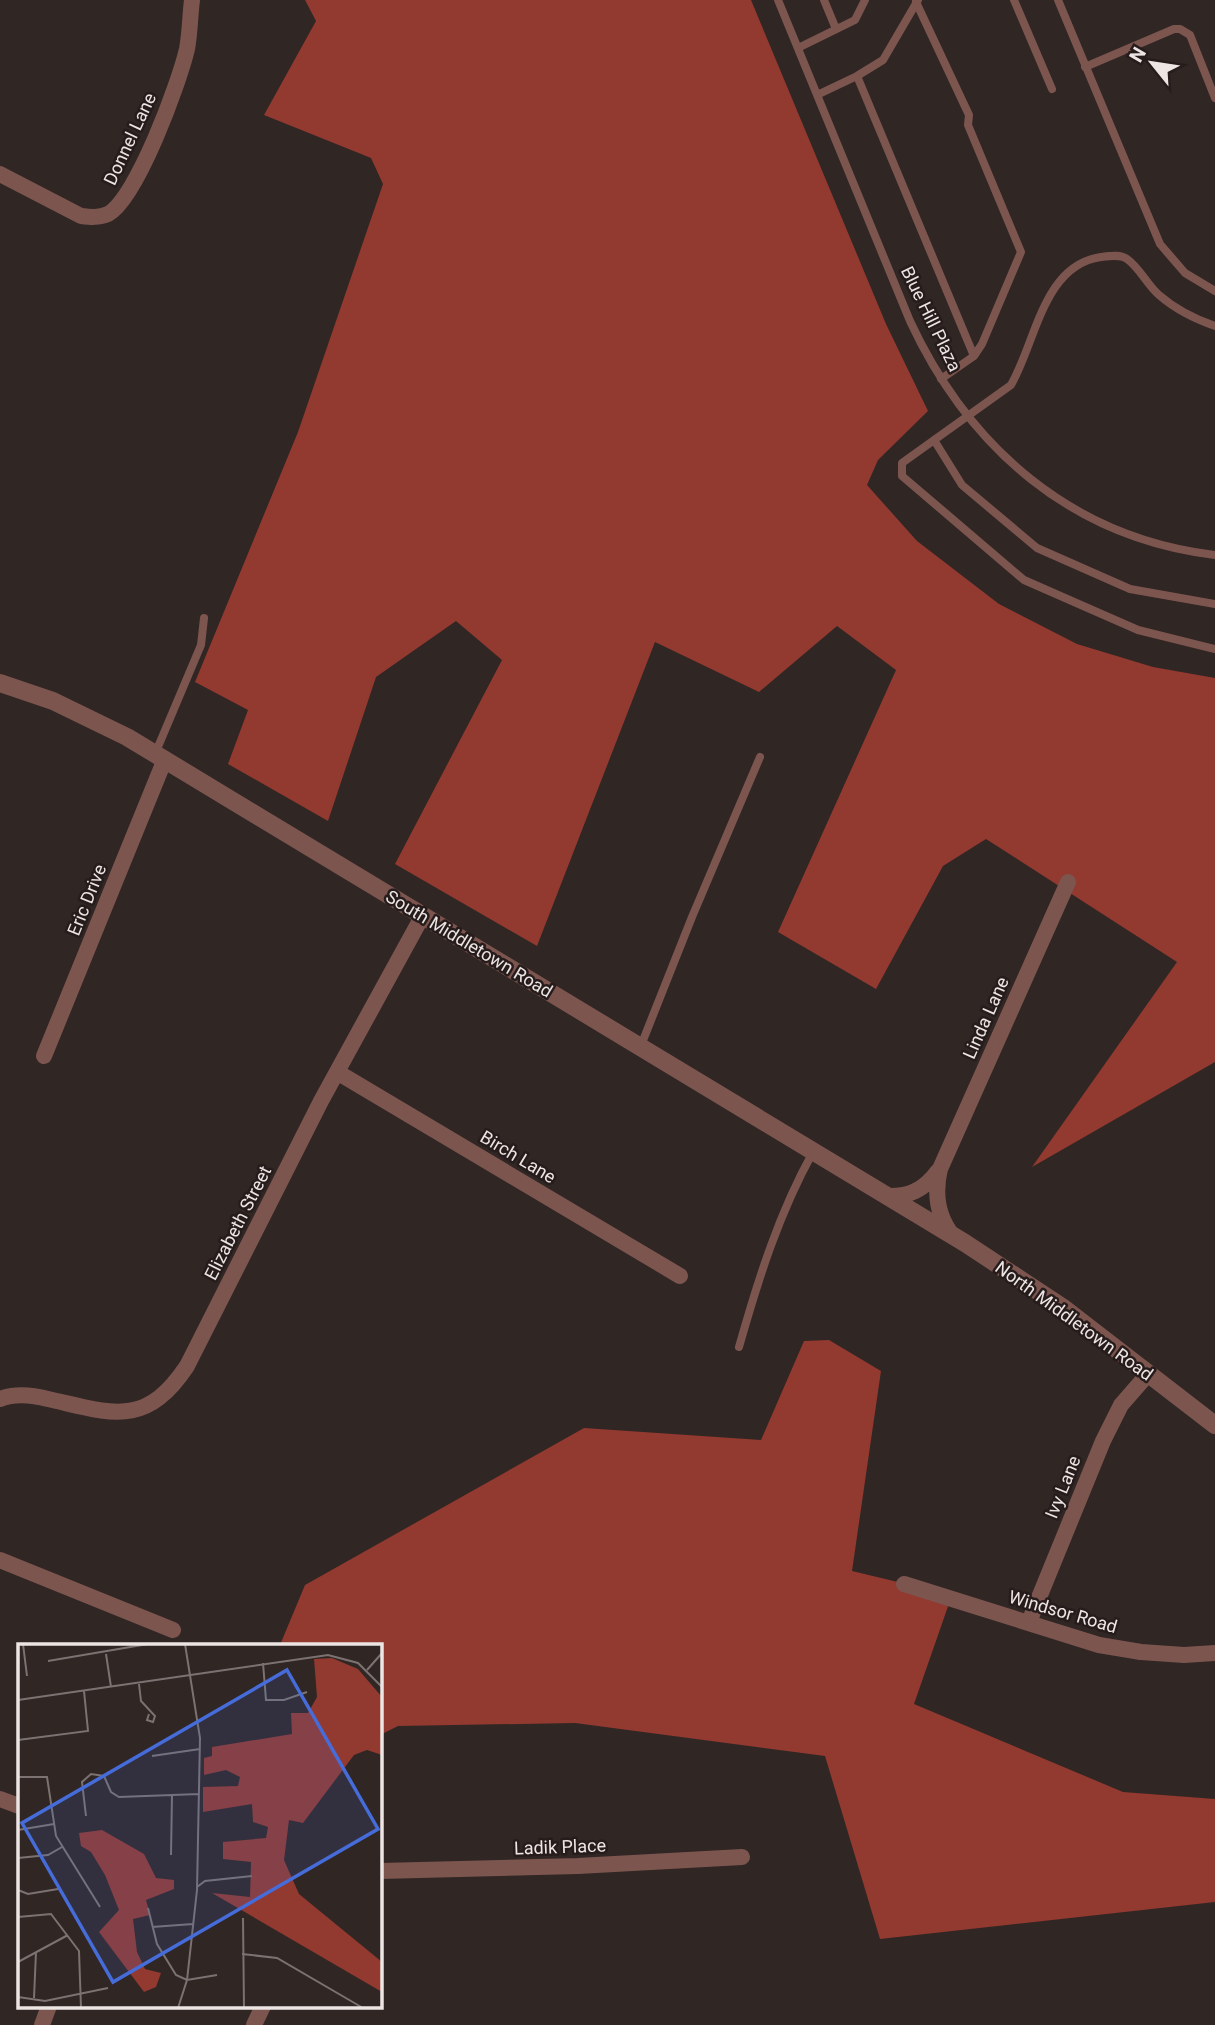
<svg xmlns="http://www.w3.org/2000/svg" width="1215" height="2025" font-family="Roboto,sans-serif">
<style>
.forest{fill:#923930}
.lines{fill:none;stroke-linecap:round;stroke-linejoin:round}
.service{stroke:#7d554f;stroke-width:8}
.minor{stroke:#7d554f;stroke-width:16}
.tertiary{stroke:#7d554f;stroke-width:18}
.labels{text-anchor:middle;stroke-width:5;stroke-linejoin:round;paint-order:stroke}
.street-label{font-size:18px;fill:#ece5e4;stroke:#261c1b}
.inset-road{fill:none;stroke:#7b7271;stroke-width:2}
.view{fill:#466cda;fill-opacity:0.15;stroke:#466cda;stroke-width:3.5}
.inset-edge{fill:none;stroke:#ece5e4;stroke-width:3.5}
</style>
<rect width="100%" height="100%" fill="#302624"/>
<path class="forest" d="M 305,0 L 751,0 L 886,324 L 928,411 L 878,460 L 867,485 L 917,541 L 999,604 L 1077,644 L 1153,667 L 1215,678 L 1215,1062 L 1032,1167 L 1177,962 L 986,839 L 943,866 L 876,989 L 778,932 L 896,670 L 837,626 L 759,692 L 655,642 L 537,946 L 395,864 L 502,660 L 456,621 L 376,677 L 328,821 L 228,764 L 248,710 L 195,682 L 298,432 L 383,184 L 371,158 L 264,115 L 316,21 Z
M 829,1340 L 881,1371 L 852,1571 L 952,1595 L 914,1704 L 1123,1792 L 1215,1799 L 1215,1902 L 880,1939 L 825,1756 L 575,1723 L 398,1726 L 380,1735 L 380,1645 L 280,1645 L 305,1585 L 584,1428 L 761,1440 L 804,1341 Z"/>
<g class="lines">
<path class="service" d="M 778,0 L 910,321 C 969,448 1072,538 1215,555
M 824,0 L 836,29
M 1014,0 L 1052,89
M 1058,0 L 1160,244 L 1185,273 L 1215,291
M 916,2 L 969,115 L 968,125 L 1021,252 L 982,344 L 974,356
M 798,48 L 855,20 L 865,0
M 1085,67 L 1174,29 L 1180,29 L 1190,35 L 1215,98
M 857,76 L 974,356 L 941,379
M 817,95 L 857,76 L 883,60 L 918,0
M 1215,326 C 1195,319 1175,309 1159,295 C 1147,285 1140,268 1127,259 C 1121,254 1109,256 1101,257 C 1043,265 1036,342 1011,385 L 902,463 L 902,476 L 1024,580 L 1138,630 L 1215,649
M 934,440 L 962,485 L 1037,548 L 1130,589 L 1215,604
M 155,754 L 201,645 L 204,618
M 640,1048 L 692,917 L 760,757
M 739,1347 C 758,1280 779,1213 813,1152"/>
<path class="minor" d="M 0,174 L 81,216 C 90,217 99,218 108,214 C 137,198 179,83 187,49 C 190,33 190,16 192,0
M 44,1056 L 165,759
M 337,1072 L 680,1276
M 886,1196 C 909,1197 924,1190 938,1171
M 953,1236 C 937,1216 934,1194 940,1169 L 1068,882
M 0,1399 C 15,1393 33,1395 48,1399 C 111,1413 145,1429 187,1366 L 321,1101 L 423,915
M 0,1560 L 173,1630
M 904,1584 L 1099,1645 L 1141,1652 L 1184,1655 L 1215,1653
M 1029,1622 L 1103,1441 L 1121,1405 L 1148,1374
M 0,1799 L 19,1806
M 380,1871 L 578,1866 L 742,1857
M 42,2025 L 49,2006
M 254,2025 L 263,2006"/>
<path class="tertiary" d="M 0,683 L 53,701 L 127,737 L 965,1243 L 1062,1307 L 1215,1425"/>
</g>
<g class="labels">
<g class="street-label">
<text transform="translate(130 139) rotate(-65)" y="6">Donnel Lane</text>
<text transform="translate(931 319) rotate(64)" y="6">Blue Hill Plaza</text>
<text transform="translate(87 900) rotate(-68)" y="6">Eric Drive</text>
<text transform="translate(469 944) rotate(31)" y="6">South Middletown Road</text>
<text transform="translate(986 1018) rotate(-66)" y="6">Linda Lane</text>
<text transform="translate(518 1157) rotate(31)" y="6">Birch Lane</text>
<text transform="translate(238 1223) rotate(-63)" y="6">Elizabeth Street</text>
<text transform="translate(1074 1321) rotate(36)" y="6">North Middletown Road</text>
<text transform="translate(1063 1487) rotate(-68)" y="6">Ivy Lane</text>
<text transform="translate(1063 1612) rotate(16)" y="6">Windsor Road</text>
<text transform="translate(560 1847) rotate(-2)" y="6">Ladik Place</text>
</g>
</g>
<g transform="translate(18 1644)">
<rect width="364" height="364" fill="#302624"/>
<path d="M 314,14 L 340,25 L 364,53 L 364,111 L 349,106 L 336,111 L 285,179 L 271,176 L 266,216 L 281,250 L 364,318 L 364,348 L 194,249 L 232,253 L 233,218 L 205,215 L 205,198 L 248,194 L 250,183 L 235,178 L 234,160 L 185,168 L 185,143 L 220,142 L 222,133 L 208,126 L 186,131 L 186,114 L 194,112 L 194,103 L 274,90 L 273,69 L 290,69 L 299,53 L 296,15 ZM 84,186 L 126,210 L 138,234 L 156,236 L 156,245 L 128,256 L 132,271 L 115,275 L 119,308 L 127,325 L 143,329 L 138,343 L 126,348 L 81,288 L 101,266 L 87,231 L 73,208 L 63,202 L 61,189 Z" fill="#923930"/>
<path class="inset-road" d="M 5,0 L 9,32M 88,10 L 93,43M 30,17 L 130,0M 245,19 L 248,56 L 266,56 L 289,48M 349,26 L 364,9M 121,40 L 123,57 L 137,72 L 135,78 L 129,76 L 131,70M 0,56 L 310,11 L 340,19 L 364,43M 0,96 L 70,87 L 66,47M 134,112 L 182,105M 0,133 L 29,133 L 38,192 L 82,263M 68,172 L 64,138 L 73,130 L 86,132 L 93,148 L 101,153 L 181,150M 0,186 L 36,180M 153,211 L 154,151M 0,214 L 30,211 L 44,203M 179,243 L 187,237 L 234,232M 0,246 L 10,250 L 40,245M 130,264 L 139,300 L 158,331 L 169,336 L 199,331M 0,273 L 33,270 L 61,307 L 63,364M 225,274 L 226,364M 134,283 L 175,280M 224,310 L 259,314 L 345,364M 0,318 L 50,291M 0,353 L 27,357 L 90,344M 16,354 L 18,308M 160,364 L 169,336 L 179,246 L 182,94 L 167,0"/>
<path class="view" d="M 269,26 L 360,185 L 95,338 L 4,179 Z"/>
<rect width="364" height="364" class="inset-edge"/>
</g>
<g transform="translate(1152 63) rotate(300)" stroke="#261c1b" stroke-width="5" paint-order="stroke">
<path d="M0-5L12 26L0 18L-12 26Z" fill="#ece5e4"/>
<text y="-10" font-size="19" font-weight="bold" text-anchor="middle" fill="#ece5e4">N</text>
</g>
</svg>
